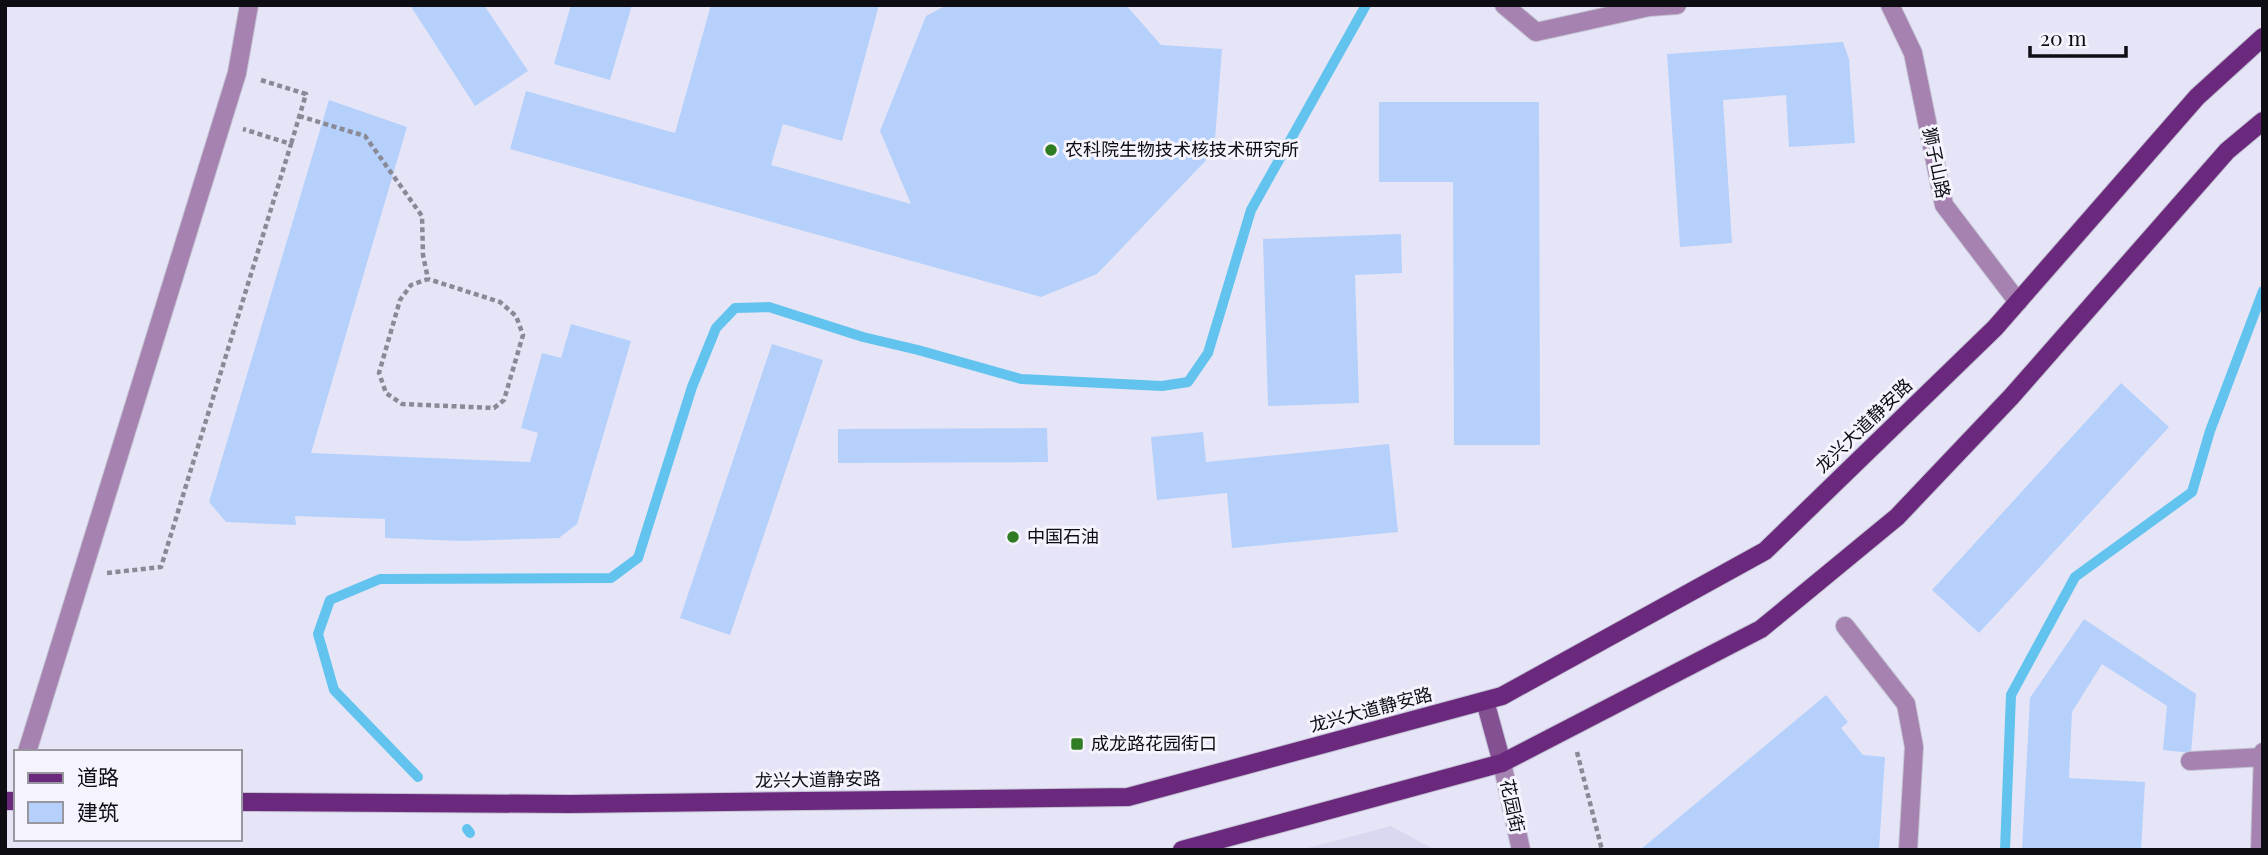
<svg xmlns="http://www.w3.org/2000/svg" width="2268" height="855" font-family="'Playfair Display','Noto Sans SC',serif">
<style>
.built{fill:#dad8f1}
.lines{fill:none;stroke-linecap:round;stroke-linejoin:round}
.stream{stroke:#62c3ee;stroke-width:10}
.building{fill:#b5d0fb}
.street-casing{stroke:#c3c2d3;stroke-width:20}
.secondary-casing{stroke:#c3c2d3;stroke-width:20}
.primary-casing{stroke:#c3c2d3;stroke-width:20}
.path{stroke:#8a8996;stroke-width:4.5;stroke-dasharray:5 3.5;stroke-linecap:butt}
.street{stroke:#a582af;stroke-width:18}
.secondary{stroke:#835092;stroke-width:18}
.primary{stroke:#6a297c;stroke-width:18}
.poi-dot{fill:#307c23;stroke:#f4f3fe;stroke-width:2.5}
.labels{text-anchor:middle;stroke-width:6;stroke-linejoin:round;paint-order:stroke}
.poi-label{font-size:18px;fill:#0e0d13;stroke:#f4f3fe;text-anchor:start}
.street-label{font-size:18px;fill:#0e0d13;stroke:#f4f3fe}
</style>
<rect width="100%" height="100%" fill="#e6e5f7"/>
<path class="built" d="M 1391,826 L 1435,850 L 1300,850 Z"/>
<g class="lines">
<path class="stream" d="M 418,777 L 334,690 L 318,634 L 330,600 L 380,579 L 611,578 L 638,558 L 692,387 L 716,328 L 735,308 L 769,307 L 863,337 L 918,350 L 1021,379 L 1162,386 L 1188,382 L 1208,353 L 1251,210 L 1366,5
M 467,829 L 470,833
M 2005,850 L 2011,695 L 2075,577 L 2192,492 L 2210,431 L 2263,291"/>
</g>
<path class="building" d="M 410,5 L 484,5 L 528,71 L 475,106 Z
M 571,5 L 632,5 L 610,80 L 554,64 Z
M 711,5 L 879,5 L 842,141 L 783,124 L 771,165 L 911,204 L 880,131 L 926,16 L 947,5 L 1126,5 L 1161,45 L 1222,49 L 1214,152 L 1097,274 L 1041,297 L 510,149 L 526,91 L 675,133 Z
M 1843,42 L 1849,59 L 1855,143 L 1789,147 L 1786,95 L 1723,100 L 1732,243 L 1680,247 L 1667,54 Z
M 329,100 L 407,127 L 311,453 L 530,462 L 538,433 L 521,428 L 542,353 L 561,358 L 571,324 L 631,341 L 577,524 L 559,538 L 462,541 L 385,538 L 385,519 L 295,516 L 296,525 L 226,522 L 209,502 Z
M 1379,102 L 1539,102 L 1540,445 L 1454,445 L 1453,182 L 1379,182 Z
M 1401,234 L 1402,273 L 1355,275 L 1359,403 L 1268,406 L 1263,239 Z
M 772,344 L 823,360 L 730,635 L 680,618 Z
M 2121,383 L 2169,427 L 1979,633 L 1932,590 Z
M 1047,428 L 1048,462 L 838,463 L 838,429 Z
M 1203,432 L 1206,462 L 1389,444 L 1398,532 L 1232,548 L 1227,493 L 1157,500 L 1151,437 Z
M 2084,619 L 2196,694 L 2191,753 L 2163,750 L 2167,706 L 2102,664 L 2072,712 L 2069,778 L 2145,782 L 2141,850 L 2022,850 L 2030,698 Z
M 1826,695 L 1848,722 L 1841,728 L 1863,755 L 1885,757 L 1879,850 L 1640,850 Z"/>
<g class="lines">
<defs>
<path id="street" d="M 1504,5 L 1536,32 L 1649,7 L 1677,5
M 1890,5 L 1913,53 L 1944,205 L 2018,302
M 1845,626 L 1906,704 L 1914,747 L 1908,850
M 27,752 L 237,73 L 249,5
M 2190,761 L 2263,757
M 1502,763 L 1521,850
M 2260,850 L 2263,752"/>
<path id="secondary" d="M 1485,701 L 1502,763"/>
<path id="primary" d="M 5,801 L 16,801
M 240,802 L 570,804 L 1128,797 L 1502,696 L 1765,551 L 1995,328 L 2197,97 L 2263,37
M 1182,850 L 1502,763 L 1761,629 L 1897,517 L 2011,397 L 2227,151 L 2263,121"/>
</defs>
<use href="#street" class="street-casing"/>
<use href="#secondary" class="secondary-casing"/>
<use href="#primary" class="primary-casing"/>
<path class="path" d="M 261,80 L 306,94 L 291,144
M 299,116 L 365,136 L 422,216 L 423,255 L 428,279 L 411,285 L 400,300 L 379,373 L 386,393 L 402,404 L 494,408 L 504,400 L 523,335 L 516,316 L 500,302 L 428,279
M 107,573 L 161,567 L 291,144 L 243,129
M 1577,752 L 1602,850"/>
<use href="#street" class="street"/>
<use href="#secondary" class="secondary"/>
<use href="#primary" class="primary"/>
</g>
<g class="poi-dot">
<circle cx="1051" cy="150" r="7"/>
<circle cx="1013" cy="537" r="7"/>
<rect x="1070" y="737" width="14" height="14" rx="3.5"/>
</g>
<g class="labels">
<g class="poi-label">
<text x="1065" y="156">农科院生物技术核技术研究所</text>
<text x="1027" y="543">中国石油</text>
<text x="1091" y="750">成龙路花园街口</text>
</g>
<g class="street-label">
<text transform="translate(1936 163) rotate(78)" y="6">狮子山路</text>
<text transform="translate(1864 426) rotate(-44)" y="6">龙兴大道静安路</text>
<text transform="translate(1371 710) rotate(-15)" y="6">龙兴大道静安路</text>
<text transform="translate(818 780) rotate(-1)" y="6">龙兴大道静安路</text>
<text transform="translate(1512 806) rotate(78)" y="6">花园街</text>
</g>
</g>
<rect width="2268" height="855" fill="none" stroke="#0e0d13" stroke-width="14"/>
<rect x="14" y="750" width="228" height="91" fill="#f4f3fe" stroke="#9897a0" stroke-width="2"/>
<rect x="28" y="773" width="35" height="10" fill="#6a297c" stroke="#9897a0" stroke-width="2"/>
<text x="77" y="785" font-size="21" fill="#0e0d13">道路</text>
<rect x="28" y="802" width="35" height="21" fill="#b5d0fb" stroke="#9897a0" stroke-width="2"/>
<text x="77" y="820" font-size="21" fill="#0e0d13">建筑</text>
<path d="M2030 46v10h96v-10" fill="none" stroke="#0e0d13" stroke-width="3.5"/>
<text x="2040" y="46" font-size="21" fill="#0e0d13" stroke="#f4f3fe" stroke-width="5" paint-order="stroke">20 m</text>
</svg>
